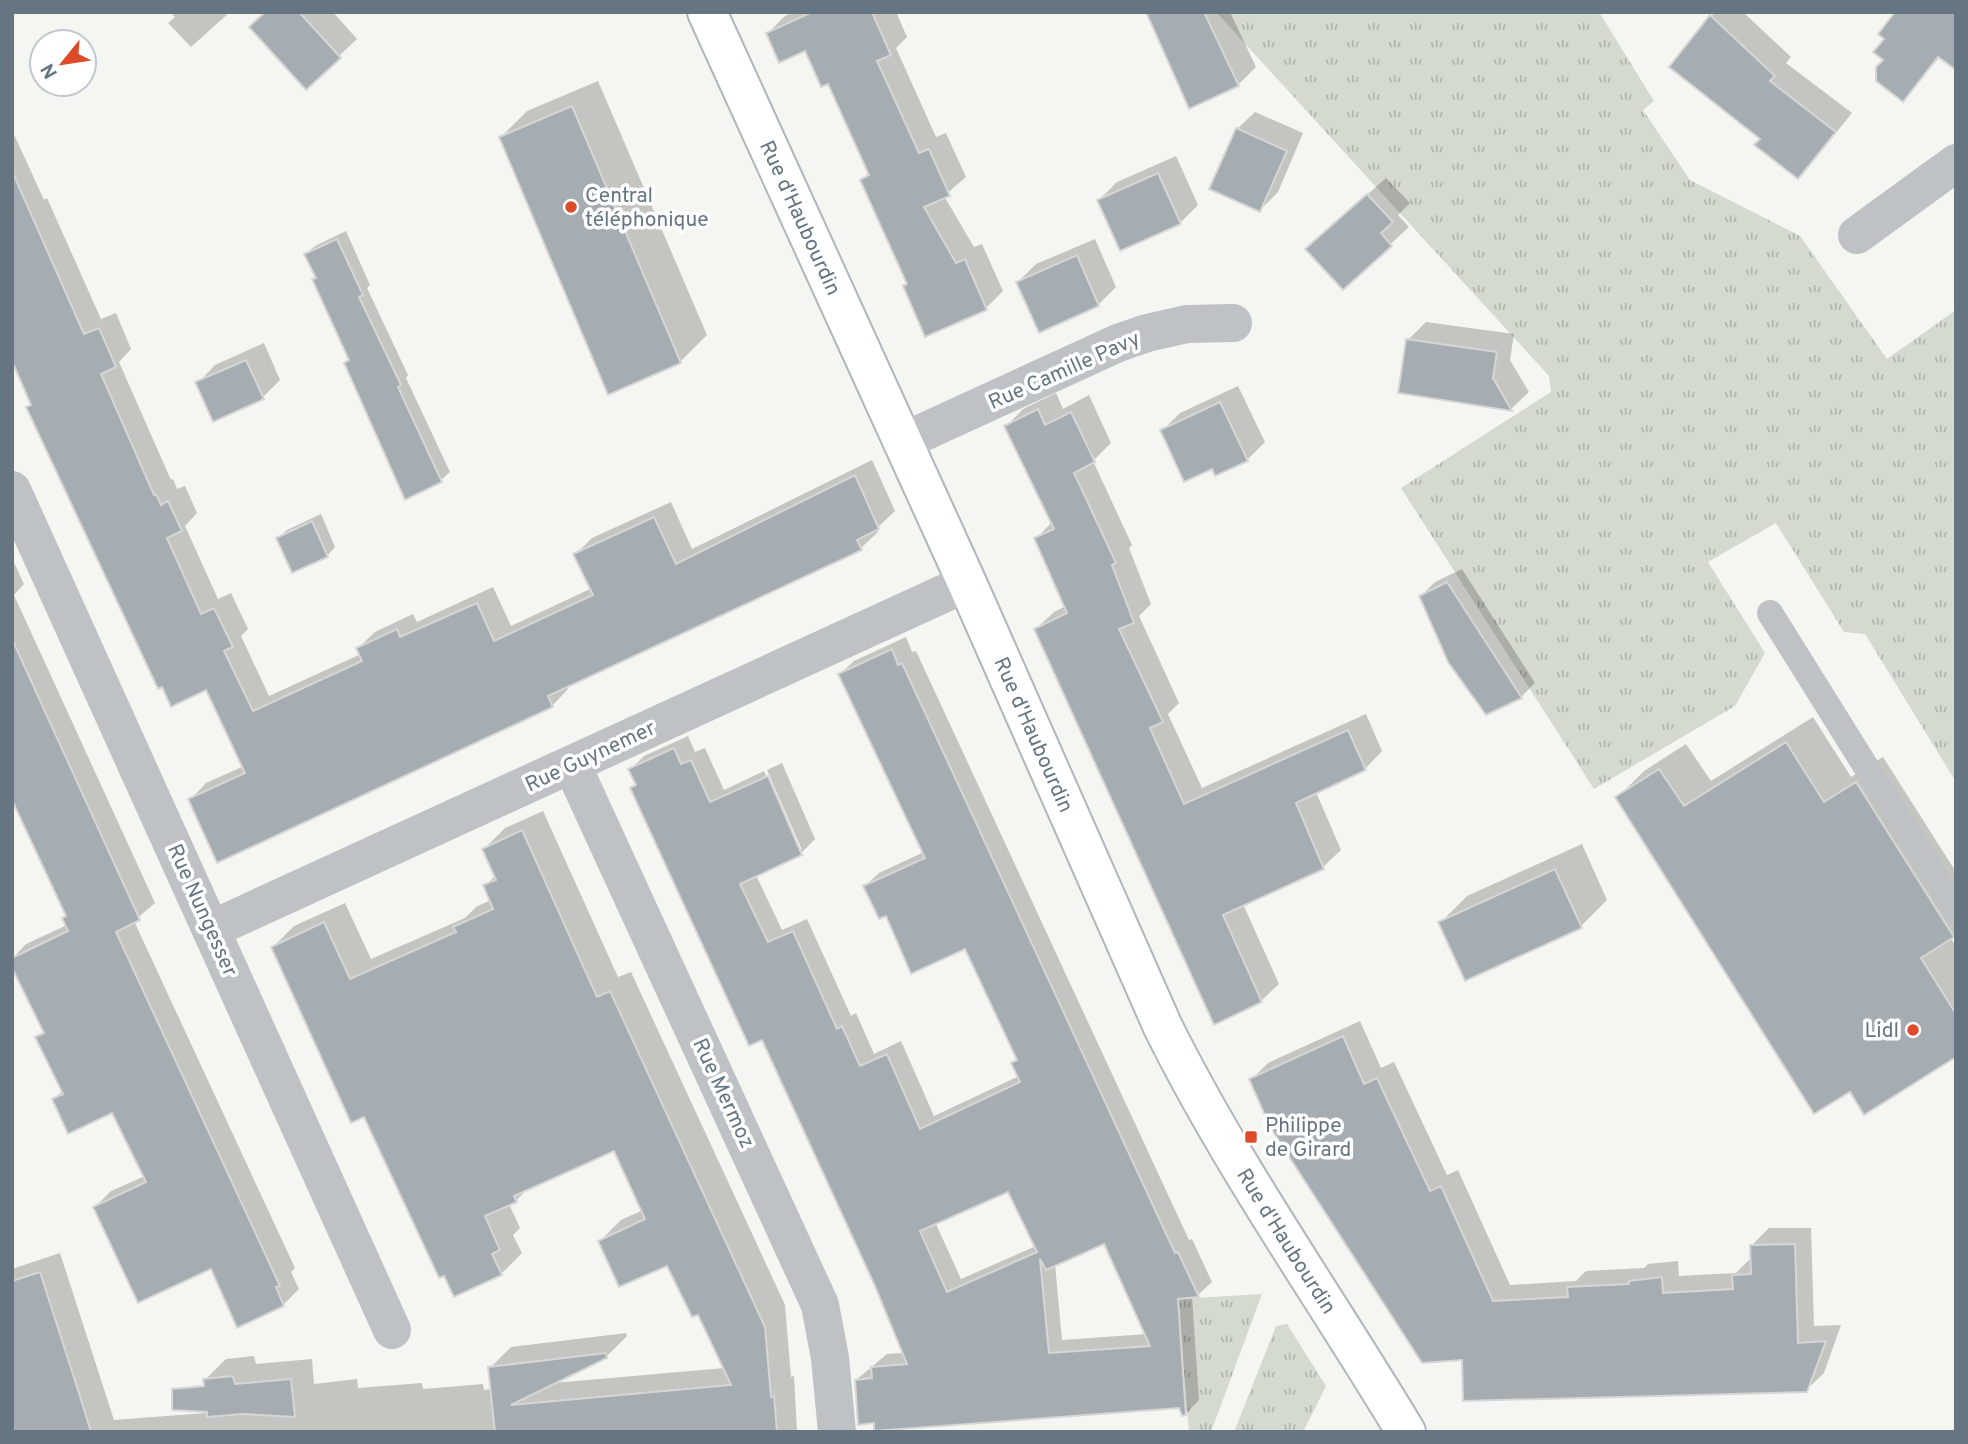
<svg xmlns="http://www.w3.org/2000/svg" width="1968" height="1444" font-family="Overpass,sans-serif">
<style>
.grass{fill:url(#grass-tufts)}
.shadow{fill:#0003;fill-rule:evenodd}
.building{fill:#a5adb3;stroke:#d6d6d4;stroke-width:2;fill-rule:evenodd}
.lines{fill:none;stroke-linecap:round;stroke-linejoin:round}
.secondary-casing{stroke:#b0b6ba;stroke-width:42}
.service{stroke:#bec2c5;stroke-width:26}
.minor{stroke:#bec2c5;stroke-width:38}
.secondary{stroke:#fff;stroke-width:38}
.poi-dot{fill:#dd4b2a;stroke:#fff;stroke-width:2.5}
.labels{text-anchor:middle;stroke-width:7;stroke-linejoin:round;paint-order:stroke}
.poi-label{font-size:21px;fill:#657682;stroke:#fff;text-anchor:start}
.street-label{font-size:21px;fill:#657682;stroke:#fff}
</style>
<defs>
<pattern id="grass-tufts" width="24" height="20" patternUnits="userSpaceOnUse" patternTransform="scale(1.75)"><rect width="24" height="20" fill="#d5dad1"/><path d="M3 7l-1-3M5 7V3M7 7l1-3M15 17l-1-3M17 17v-4M19 17l1-3" fill="none" stroke="#b0b5af"/></pattern>
</defs>
<rect width="100%" height="100%" fill="#f5f5f2"/>
<path class="grass" d="M 1216,12 L 1599,12 L 1654,101 L 1643,110 L 1690,180 L 1800,236 L 1887,359 L 1956,310 L 1956,782 L 1865,634 L 1844,632 L 1776,523 L 1708,562 L 1765,653 L 1735,706 L 1594,789 L 1401,488 L 1551,392 L 1549,376 Z
M 1262,1294 L 1211,1432 L 1189,1432 L 1178,1299 Z
M 1287,1324 L 1326,1386 L 1303,1432 L 1234,1432 L 1276,1326 Z"/>
<path class="shadow" d="M 170,12 L 230,12 L 191,47 L 168,23 L 175,17 Z
M 266,12 L 333,12 L 357,39 L 306,87 Z
M 794,12 L 896,12 L 907,37 L 896,48 L 936,137 L 946,133 L 966,177 L 944,196 L 974,247 L 982,244 L 1003,291 L 986,308 L 909,283 L 862,180 L 870,172 L 829,81 L 806,49 L 768,33 L 785,16 Z
M 1154,12 L 1230,12 L 1256,67 L 1238,85 Z
M 1715,12 L 1743,12 L 1791,57 L 1786,63 L 1852,113 L 1815,159 L 1797,177 L 1762,138 L 1672,66 Z
M 1940,57 L 1903,99 L 1878,67 Z
M 598,81 L 707,335 L 680,362 L 501,137 L 527,111 Z
M 1255,112 L 1303,133 L 1278,192 L 1260,210 L 1237,129 Z
M 12,130 L 44,200 L 47,198 L 101,319 L 116,313 L 131,349 L 119,362 L 171,480 L 173,479 L 177,489 L 185,486 L 197,513 L 185,526 L 218,599 L 231,593 L 248,629 L 241,636 L 269,696 L 361,654 L 358,648 L 375,632 L 413,614 L 417,622 L 493,587 L 511,626 L 592,588 L 575,555 L 592,538 L 671,502 L 692,549 L 872,460 L 895,511 L 876,529 L 878,532 L 861,548 L 567,686 L 568,689 L 552,706 L 190,800 L 206,783 L 244,766 L 207,688 L 32,404 L 12,358 Z
M 1176,156 L 1198,205 L 1180,223 L 1099,200 L 1117,182 Z
M 1386,178 L 1410,203 L 1398,215 L 1409,227 L 1343,288 L 1325,232 Z
M 346,231 L 370,285 L 367,288 L 408,375 L 406,378 L 450,472 L 441,480 L 346,363 L 350,359 L 314,279 L 317,277 L 306,254 L 315,246 Z
M 1095,239 L 1116,287 L 1098,305 L 1018,282 L 1036,264 Z
M 1426,322 L 1514,334 L 1510,360 L 1529,392 L 1511,409 L 1400,392 L 1408,340 Z
M 264,343 L 280,380 L 263,397 L 198,383 L 215,365 Z
M 1238,386 L 1265,442 L 1247,460 L 1162,431 L 1180,413 Z
M 1056,393 L 1063,409 L 1089,395 L 1111,443 L 1093,461 L 1132,545 L 1129,548 L 1151,604 L 1139,616 L 1179,703 L 1168,714 L 1202,788 L 1366,714 L 1382,751 L 1365,769 L 1316,792 L 1341,850 L 1323,867 L 1243,904 L 1279,984 L 1261,1001 L 1036,629 L 1054,612 L 1066,606 L 1036,539 L 1052,522 L 1006,427 L 1023,409 Z
M 321,514 L 335,547 L 327,556 L 278,538 L 287,530 Z
M 12,558 L 24,584 L 14,595 L 155,903 L 134,921 L 295,1268 L 291,1272 L 299,1289 L 283,1305 L 95,1207 L 111,1191 L 145,1176 L 113,1110 L 54,1099 L 63,1090 L 37,1038 L 45,1030 L 12,959 L 26,944 L 67,925 L 68,915 L 12,795 Z
M 1462,569 L 1535,683 L 1521,697 L 1486,713 L 1421,596 L 1435,582 Z
M 906,637 L 912,652 L 916,651 L 1189,1240 L 1192,1239 L 1212,1282 L 1198,1295 L 1192,1296 L 1199,1400 L 1185,1414 L 1180,1406 L 876,1421 L 856,1380 L 887,1354 L 904,1353 L 876,1285 L 763,1038 L 632,789 L 637,784 L 630,770 L 644,756 L 688,736 L 695,752 L 705,748 L 724,790 L 764,771 L 798,850 L 802,850 L 767,770 L 782,763 L 815,839 L 801,853 L 756,875 L 782,930 L 807,919 L 851,1016 L 856,1013 L 874,1054 L 901,1041 L 934,1116 L 1019,1076 L 1013,1063 L 1018,1058 L 966,947 L 887,913 L 865,886 L 879,873 L 924,852 L 840,674 L 854,661 ZM 1009,1190 L 1036,1246 L 961,1279 L 935,1222 ZM 1105,1241 L 1147,1334 L 1062,1340 L 1055,1264 Z
M 1813,717 L 1851,777 L 1883,757 L 1956,872 L 1956,933 L 1950,937 L 1956,946 L 1956,1055 L 1851,1090 L 1618,797 L 1644,771 L 1686,744 L 1711,781 Z
M 543,811 L 618,977 L 631,972 L 785,1305 L 791,1377 L 794,1376 L 797,1432 L 12,1432 L 12,1269 L 60,1253 L 114,1420 L 206,1413 L 208,1411 L 205,1380 L 226,1359 L 254,1356 L 256,1364 L 312,1359 L 314,1384 L 357,1379 L 358,1388 L 422,1383 L 423,1389 L 483,1384 L 484,1390 L 491,1389 L 490,1368 L 511,1347 L 626,1333 L 627,1336 L 606,1357 L 553,1383 L 725,1368 L 698,1312 L 667,1264 L 600,1241 L 621,1220 L 643,1210 L 615,1148 L 529,1187 L 516,1201 L 509,1204 L 520,1228 L 513,1235 L 522,1253 L 501,1274 L 365,1114 L 273,947 L 294,926 L 345,903 L 371,959 L 465,918 L 476,907 L 491,900 L 485,886 L 496,875 L 484,849 L 505,828 Z
M 1582,844 L 1607,900 L 1581,926 L 1465,978 L 1440,923 L 1467,896 Z
M 1360,1021 L 1381,1068 L 1394,1062 L 1447,1175 L 1458,1170 L 1510,1285 L 1576,1281 L 1586,1271 L 1644,1268 L 1648,1264 L 1678,1261 L 1679,1276 L 1736,1273 L 1751,1258 L 1752,1245 L 1769,1228 L 1811,1228 L 1814,1326 L 1841,1325 L 1824,1373 L 1806,1390 L 1464,1358 L 1251,1080 L 1268,1063 Z"/>
<path class="building" d="M 265,12 L 299,12 L 341,58 L 306,90 L 249,27 Z
M 812,12 L 872,12 L 891,55 L 877,61 L 919,153 L 929,149 L 950,196 L 924,207 L 956,263 L 965,259 L 987,310 L 925,337 L 903,286 L 907,284 L 860,180 L 869,175 L 828,84 L 821,87 L 805,51 L 779,63 L 766,33 Z
M 1146,12 L 1204,12 L 1239,86 L 1189,109 Z
M 1895,12 L 1956,12 L 1956,70 L 1938,57 L 1903,102 L 1876,81 L 1876,67 L 1883,60 L 1873,52 L 1884,39 L 1878,34 Z
M 1710,15 L 1775,76 L 1770,81 L 1836,132 L 1798,179 L 1754,145 L 1760,139 L 1669,67 Z
M 572,106 L 681,363 L 608,395 L 499,137 Z
M 1236,128 L 1287,151 L 1260,212 L 1209,189 Z
M 12,171 L 84,334 L 99,328 L 116,367 L 101,374 L 154,495 L 156,494 L 161,505 L 168,501 L 182,531 L 167,538 L 201,614 L 214,608 L 233,647 L 224,651 L 253,711 L 362,661 L 356,648 L 397,629 L 400,637 L 477,603 L 494,641 L 593,595 L 573,554 L 654,517 L 676,564 L 855,475 L 879,529 L 857,540 L 862,550 L 548,696 L 553,707 L 217,863 L 188,799 L 245,773 L 206,690 L 171,707 L 162,687 L 158,689 L 26,407 L 31,405 L 12,361 Z
M 1158,173 L 1181,224 L 1120,251 L 1097,200 Z
M 1367,194 L 1393,222 L 1381,233 L 1392,246 L 1343,290 L 1305,249 Z
M 337,239 L 363,295 L 359,297 L 401,385 L 398,387 L 442,482 L 405,500 L 344,363 L 349,360 L 312,279 L 316,278 L 304,254 Z
M 1077,255 L 1099,306 L 1039,333 L 1016,282 Z
M 1406,339 L 1497,352 L 1493,378 L 1512,411 L 1398,393 Z
M 246,360 L 264,399 L 213,422 L 195,382 Z
M 1220,402 L 1248,461 L 1215,476 L 1212,469 L 1184,482 L 1160,430 Z
M 1038,409 L 1045,425 L 1071,412 L 1095,462 L 1074,473 L 1116,563 L 1112,565 L 1134,623 L 1119,629 L 1163,722 L 1150,728 L 1184,804 L 1348,730 L 1366,770 L 1296,803 L 1324,869 L 1223,915 L 1262,1002 L 1214,1025 L 1034,629 L 1067,613 L 1034,538 L 1054,529 L 1004,426 Z
M 312,521 L 328,557 L 292,573 L 276,538 Z
M 1447,582 L 1522,698 L 1486,715 L 1448,662 L 1419,596 Z
M 12,639 L 140,920 L 116,932 L 280,1286 L 276,1287 L 284,1306 L 237,1328 L 211,1269 L 138,1303 L 93,1207 L 146,1182 L 112,1113 L 68,1134 L 52,1099 L 63,1094 L 35,1037 L 44,1033 L 12,968 L 12,958 L 68,931 L 62,918 L 66,916 L 12,800 Z
M 892,649 L 898,665 L 902,663 L 1175,1253 L 1178,1252 L 1199,1297 L 1178,1299 L 1186,1415 L 1182,1416 L 1179,1408 L 874,1431 L 874,1423 L 858,1425 L 855,1380 L 872,1378 L 871,1367 L 907,1364 L 875,1286 L 762,1040 L 749,1046 L 630,788 L 636,785 L 628,769 L 674,748 L 681,764 L 691,760 L 710,802 L 768,776 L 802,855 L 740,884 L 768,942 L 793,931 L 837,1029 L 842,1026 L 860,1066 L 887,1054 L 920,1129 L 1020,1082 L 1011,1063 L 1017,1060 L 965,949 L 911,974 L 886,916 L 879,919 L 863,886 L 925,858 L 838,674 ZM 1008,1192 L 1037,1252 L 947,1292 L 920,1231 ZM 1104,1244 L 1150,1346 L 1049,1353 L 1040,1259 L 1046,1270 Z
M 1786,742 L 1824,802 L 1856,782 L 1954,937 L 1921,958 L 1956,1014 L 1956,1057 L 1864,1115 L 1850,1092 L 1814,1114 L 1615,797 L 1659,769 L 1684,806 Z
M 522,830 L 597,997 L 610,991 L 765,1327 L 771,1397 L 774,1396 L 777,1432 L 495,1432 L 488,1367 L 606,1353 L 607,1358 L 511,1405 L 731,1385 L 698,1315 L 692,1317 L 667,1266 L 619,1287 L 598,1241 L 645,1219 L 614,1151 L 514,1196 L 517,1202 L 485,1216 L 500,1250 L 492,1254 L 502,1275 L 454,1297 L 444,1276 L 439,1278 L 364,1117 L 351,1123 L 271,947 L 324,922 L 350,979 L 456,932 L 453,927 L 493,909 L 483,885 L 496,880 L 482,849 Z
M 1555,869 L 1582,928 L 1465,981 L 1438,922 Z
M 1343,1036 L 1364,1084 L 1377,1078 L 1430,1191 L 1441,1186 L 1493,1301 L 1568,1297 L 1567,1287 L 1629,1284 L 1629,1281 L 1662,1277 L 1663,1293 L 1733,1289 L 1732,1275 L 1751,1274 L 1750,1245 L 1795,1244 L 1798,1343 L 1826,1341 L 1807,1392 L 1463,1401 L 1462,1360 L 1422,1363 L 1270,1127 L 1249,1079 Z
M 40,1272 L 78,1390 L 91,1432 L 12,1432 L 12,1281 Z
M 233,1376 L 235,1384 L 291,1379 L 295,1417 L 243,1414 L 207,1417 L 207,1412 L 172,1410 L 172,1389 L 204,1386 L 203,1379 Z"/>
<g class="lines">
<defs>
<g id="secondary">
<path id="s1" d="M 707,12 L 967,583 L 1163,1027 C 1233,1168 1325,1297 1406,1432"/>
</g>
</defs>
<use href="#secondary" class="secondary-casing"/>
<path class="service" d="M 1770,613 L 1956,911"/>
<path class="minor" d="M 1857,235 L 1956,163
M 902,442 L 1118,343 L 1147,333 L 1187,324 L 1233,323
M 12,490 L 392,1330
M 572,765 L 820,1305 L 830,1358 L 837,1432
M 212,929 L 967,583"/>
<use href="#secondary" class="secondary"/>
</g>
<g class="poi-dot">
<circle cx="571" cy="207" r="7"/>
<circle cx="1913" cy="1030" r="7"/>
<rect x="1244" y="1130" width="14" height="14" rx="3.5"/>
</g>
<g class="labels">
<g class="poi-label">
<text x="585" y="202">Central<tspan x="585" dy="24">téléphonique</tspan></text>
<text x="1899" y="1037" text-anchor="end">Lidl</text>
<text x="1265" y="1132">Philippe<tspan x="1265" dy="24">de Girard</tspan></text>
</g>
<g class="street-label">
<text dy="7" stroke="none"><textPath href="#s1" startOffset="226">Rue d'Haubourdin</textPath></text>
<text transform="translate(1064 370) rotate(-24)" y="7">Rue Camille Pavy</text>
<text dy="7" stroke="none"><textPath href="#s1" startOffset="793">Rue d'Haubourdin</textPath></text>
<text transform="translate(590 756) rotate(-25)" y="7">Rue Guynemer</text>
<text transform="translate(203 910) rotate(66)" y="7">Rue Nungesser</text>
<text transform="translate(724 1093) rotate(65)" y="7">Rue Mermoz</text>
<text dy="7" stroke="none"><textPath href="#s1" startOffset="1360">Rue d'Haubourdin</textPath></text>
</g>
</g>
<rect width="1968" height="1444" fill="none" stroke="#657682" stroke-width="28"/>
<g transform="translate(63 63) rotate(240)"><circle r="33" fill="#ffffff" stroke="#c1c8cd" stroke-width="2"/>
<path d="M0-5L12 26L0 18L-12 26Z" fill="#dd4b2a"/>
<text y="-10" font-size="19" font-weight="bold" text-anchor="middle" fill="#657682">N</text>
</g>
</svg>
